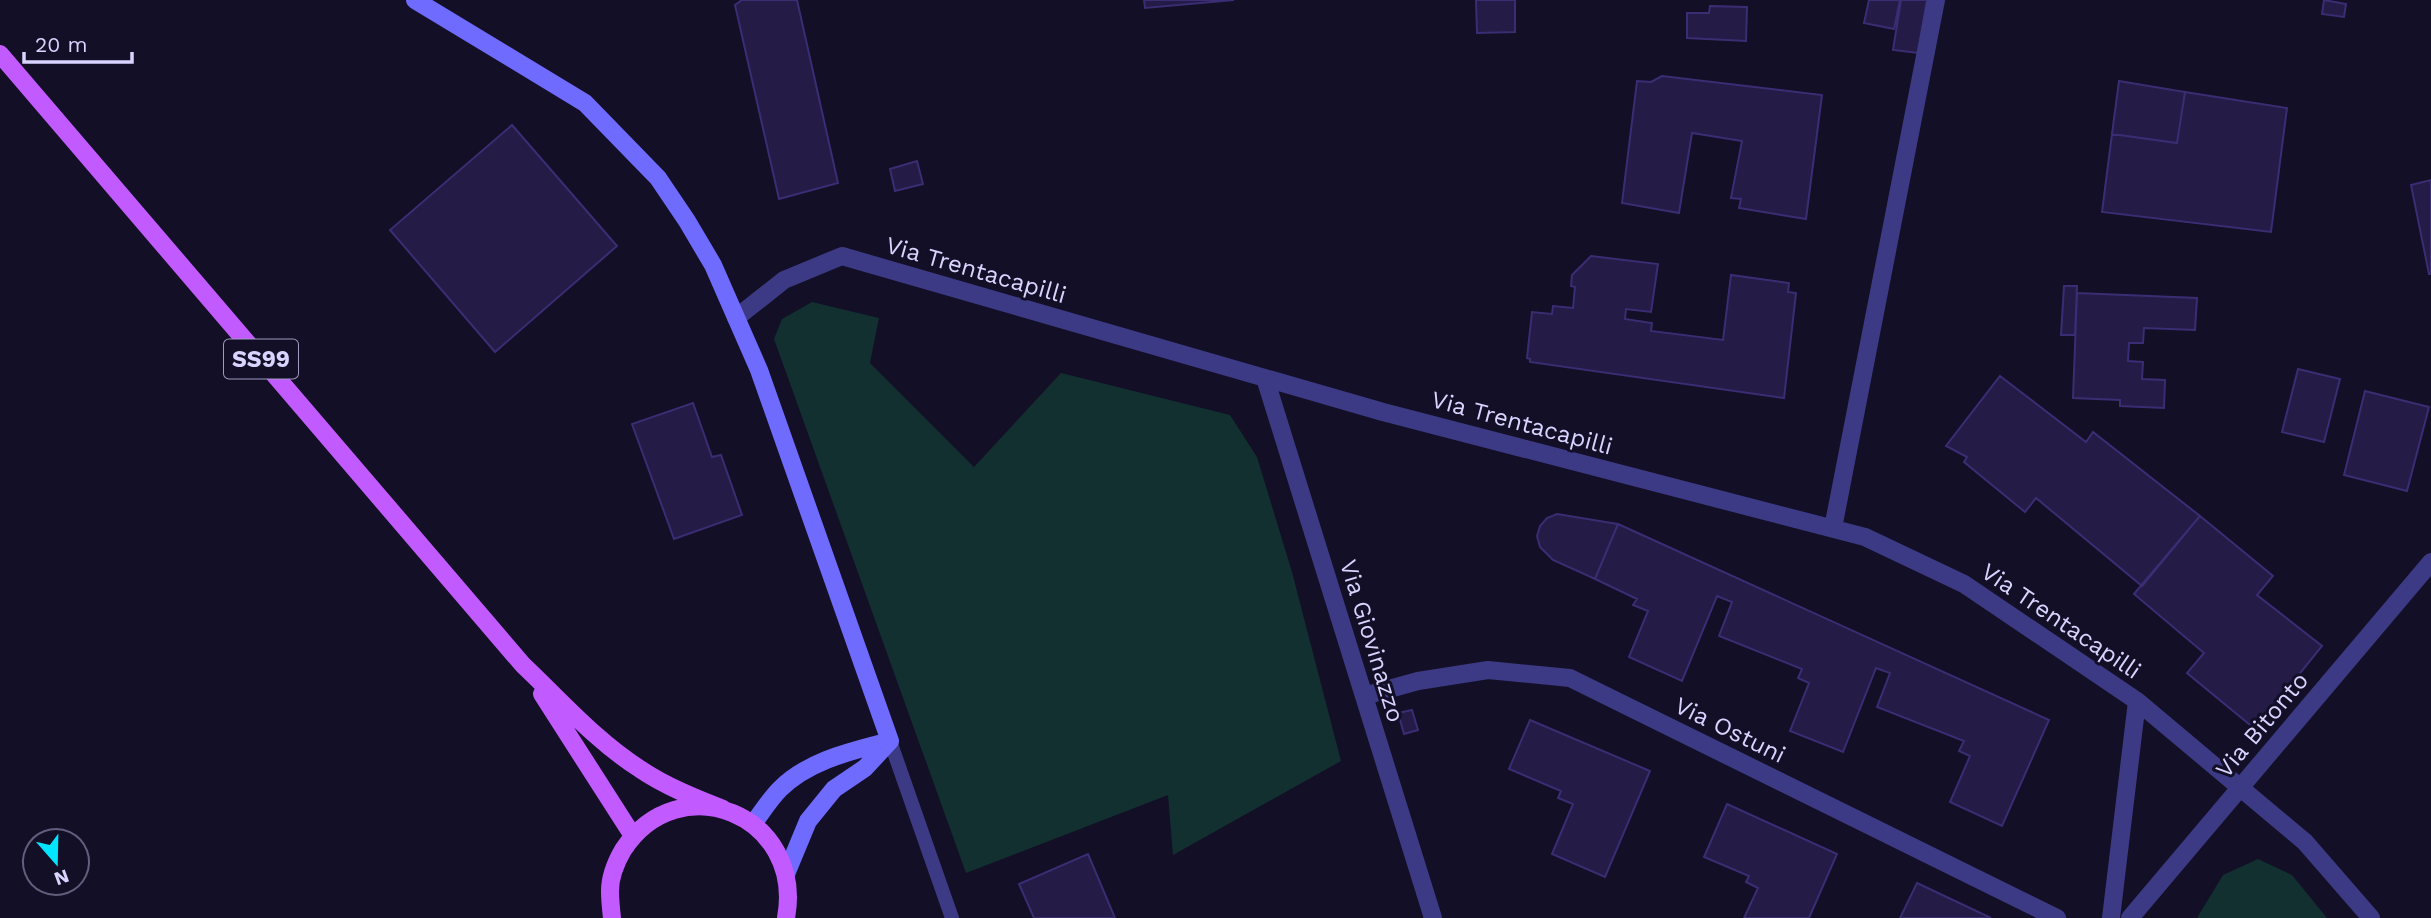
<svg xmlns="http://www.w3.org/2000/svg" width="2431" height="918" font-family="'Work Sans',sans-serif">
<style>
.green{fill:#12302f}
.building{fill:#241b47;stroke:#3b2d73;stroke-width:2}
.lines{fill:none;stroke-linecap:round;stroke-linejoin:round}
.lane{stroke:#3d3a85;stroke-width:14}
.street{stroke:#3d3a85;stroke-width:18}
.secondary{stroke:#6f6bff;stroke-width:18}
.primary{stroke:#c25bff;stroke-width:18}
.labels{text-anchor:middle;stroke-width:6;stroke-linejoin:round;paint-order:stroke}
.shield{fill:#130f26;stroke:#9e99be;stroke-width:2}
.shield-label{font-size:23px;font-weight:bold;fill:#d9d4ff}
.street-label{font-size:24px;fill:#d9d4ff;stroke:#130f26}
</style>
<rect width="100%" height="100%" fill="#130f26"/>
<path class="green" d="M 812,302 L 879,318 L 870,363 L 974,467 L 1061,373 L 1230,415 L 1257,457 L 1292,572 L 1341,761 L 1173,855 L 1168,795 L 966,873 L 774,339 L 782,319 Z
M 2258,859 L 2292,875 L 2327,918 L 2197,918 L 2223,875 Z"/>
<path class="building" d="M 742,0 L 797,0 L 838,183 L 779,199 L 735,5 Z
M 1144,0 L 1234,0 L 1145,8 Z
M 1476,0 L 1515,0 L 1515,32 L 1477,33 Z
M 1869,0 L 1900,0 L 1894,29 L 1864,23 Z
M 1901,0 L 1927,0 L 1918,53 L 1893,50 Z
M 2324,0 L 2346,4 L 2344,17 L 2322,14 Z
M 1710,6 L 1747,7 L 1746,41 L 1687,38 L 1687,13 L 1709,13 Z
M 1662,76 L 1822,95 L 1806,219 L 1739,208 L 1741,199 L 1731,198 L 1742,141 L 1692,133 L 1679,213 L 1622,203 L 1637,81 L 1651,82 Z
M 2119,81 L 2185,92 L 2177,143 L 2112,134 Z
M 2185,92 L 2287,108 L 2271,232 L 2102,212 L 2112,134 L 2177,143 Z
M 512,125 L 617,246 L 495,352 L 390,230 Z
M 917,161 L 923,184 L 895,191 L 890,169 Z
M 2431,180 L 2431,274 L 2429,274 L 2411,185 Z
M 1591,256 L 1658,264 L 1651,312 L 1626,309 L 1625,319 L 1652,323 L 1651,331 L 1723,340 L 1731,275 L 1789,283 L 1788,292 L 1796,293 L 1784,398 L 1530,362 L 1530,359 L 1527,358 L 1532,312 L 1552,314 L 1553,306 L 1573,308 L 1575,287 L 1571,286 L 1572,275 Z
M 2064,286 L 2077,286 L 2075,335 L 2061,335 Z
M 2077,293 L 2197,298 L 2195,330 L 2144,328 L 2143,343 L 2129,343 L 2128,361 L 2143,362 L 2142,379 L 2165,380 L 2164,408 L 2120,406 L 2120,400 L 2073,398 Z
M 2298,369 L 2340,379 L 2324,442 L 2282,432 Z
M 2000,376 L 2086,442 L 2093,432 L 2200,516 L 2142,586 L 2036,498 L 2025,512 L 1964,462 L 1967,457 L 1946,446 Z
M 2365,391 L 2429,407 L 2407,491 L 2344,475 Z
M 693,403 L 712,457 L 721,455 L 742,515 L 674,539 L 632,424 Z
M 1557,514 L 1618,524 L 1595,579 L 1553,560 L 1540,547 L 1537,536 L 1540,526 L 1547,518 Z
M 2200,516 L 2273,576 L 2257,595 L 2322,646 L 2255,729 L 2187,673 L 2204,653 L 2134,594 Z
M 1618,524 L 2049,720 L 2002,826 L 1950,802 L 1970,756 L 1959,751 L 1964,741 L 1877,707 L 1890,673 L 1876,668 L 1843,752 L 1790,731 L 1809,683 L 1798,678 L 1802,669 L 1719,636 L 1732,602 L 1717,596 L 1682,681 L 1629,657 L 1648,611 L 1633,605 L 1637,599 L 1595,579 Z
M 1412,710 L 1418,730 L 1404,734 L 1398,713 Z
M 1530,720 L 1650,771 L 1605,877 L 1552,854 L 1573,804 L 1558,798 L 1561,791 L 1509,769 Z
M 1727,804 L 1837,854 L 1809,918 L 1744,918 L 1758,888 L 1746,882 L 1749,876 L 1704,857 Z
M 1088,854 L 1115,918 L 1034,918 L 1019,884 Z
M 1917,883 L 1991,918 L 1900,918 Z"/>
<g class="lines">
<path class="lane" d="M 890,741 L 952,918"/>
<path class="street" d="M 736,318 L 784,280 L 842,256 L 1383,412 L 1865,537 L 1964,584 L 2137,701 L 2305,842 L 2371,918
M 1265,378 L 1433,918
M 1833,528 L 1936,0
M 1364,696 L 1418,681 L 1488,670 L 1570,678 L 2057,918
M 2111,918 L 2137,701
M 2130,918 L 2431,562"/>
<path class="secondary" d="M 415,0 L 585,103 L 658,178 L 687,221 L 713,265 L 759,370 L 890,741
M 753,824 C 762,812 770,799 780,789 C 809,760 852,751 890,741
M 786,874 L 808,821 L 834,789 L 865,768 L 890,741"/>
<path class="primary" d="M 0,54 L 523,665 C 560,700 596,741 640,769 C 665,786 695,798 723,809
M 542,694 L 633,836
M 612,918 C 611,909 610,900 610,891 C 610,877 616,862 623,850 C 679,764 805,815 786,918"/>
</g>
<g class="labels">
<rect class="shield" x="224" y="339.5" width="74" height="39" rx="5"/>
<g class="shield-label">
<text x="261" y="367">SS99</text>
</g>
<g class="street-label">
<text transform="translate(976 270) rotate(16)" y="8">Via Trentacapilli</text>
<text transform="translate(1522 423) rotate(15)" y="8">Via Trentacapilli</text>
<text transform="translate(2061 621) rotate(34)" y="8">Via Trentacapilli</text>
<text transform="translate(1372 641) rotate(73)" y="8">Via Giovinazzo</text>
<text transform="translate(2262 725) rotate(-50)" y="8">Via Bitonto</text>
<text transform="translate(1730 730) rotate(26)" y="8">Via Ostuni</text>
</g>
</g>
<g transform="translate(56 862) rotate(160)"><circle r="33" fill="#130f26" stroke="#625e7d" stroke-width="2"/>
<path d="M0-5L12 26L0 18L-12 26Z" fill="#00e5ff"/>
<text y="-10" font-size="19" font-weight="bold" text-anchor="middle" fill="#d9d4ff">N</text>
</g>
<path d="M24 52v10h108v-10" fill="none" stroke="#d9d4ff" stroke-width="3.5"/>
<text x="35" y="52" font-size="21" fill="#d9d4ff" stroke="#130f26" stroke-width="5" paint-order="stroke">20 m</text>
</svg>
